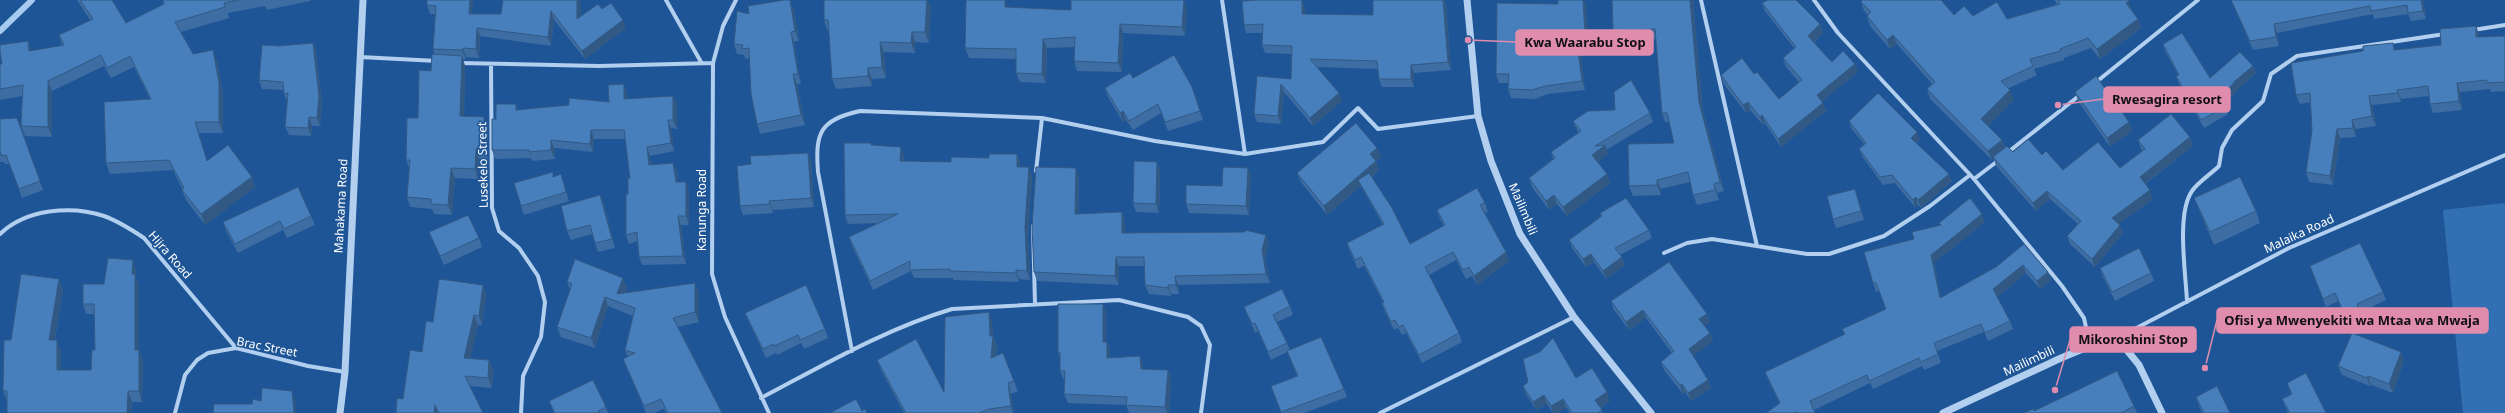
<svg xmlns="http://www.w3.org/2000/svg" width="2505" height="413" font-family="'Noto Sans',sans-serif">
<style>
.green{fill:#3370b3}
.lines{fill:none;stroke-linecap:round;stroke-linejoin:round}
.stream{stroke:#a6caf0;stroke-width:6}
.minor{stroke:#b2cfef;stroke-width:4}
.tertiary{stroke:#b2cfef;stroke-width:7}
.wall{fill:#3d6da2}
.shaded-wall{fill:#325984}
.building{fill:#477fbc;stroke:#325984}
.labels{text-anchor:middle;stroke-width:3;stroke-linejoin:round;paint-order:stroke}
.street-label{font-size:12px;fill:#fff;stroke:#1e5596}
.leader{fill:none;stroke:#e08cad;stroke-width:1.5}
.callout-dot{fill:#e08cad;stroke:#1e5596;stroke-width:1.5}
.callout{fill:#e08cad;stroke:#e08cad;stroke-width:1.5}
.callout-label{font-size:13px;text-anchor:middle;font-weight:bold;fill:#111}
</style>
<rect width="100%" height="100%" fill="#1e5596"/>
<path class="green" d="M 2505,203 L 2505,413 L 2463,413 L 2443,210 Z"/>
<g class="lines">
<path class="stream" d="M 0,31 L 32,0"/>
<path class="minor" d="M 666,0 L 701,62
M 736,0 L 723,26 L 713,63 L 712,274 L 725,317 L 769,413
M 1222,0 L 1245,154
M 1701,0 L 1757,246
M 1814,0 L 1838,33 L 1974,179 L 2062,286 L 2084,318 L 2090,346
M 2473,30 L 2505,25
M 360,57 L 437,61
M 459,63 L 599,66 L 713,63
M 491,64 L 492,208 L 499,231 L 519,248 L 538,276 L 545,302 L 541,337 L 523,376 L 521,413
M 2095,83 L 2198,0
M 2007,153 L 2080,95
M 1036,171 L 1042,118
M 1974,179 L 1999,160
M 1033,226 L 1035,304
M 0,234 C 26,209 71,205 104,216 C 118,221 132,230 144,238 L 236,348
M 1664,253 L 1687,243 L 1712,239 L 1807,254 L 1829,254 L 1884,236 L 1930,206 L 1970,175
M 2187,302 C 2186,274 2176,214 2192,191 C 2198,182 2211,174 2219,166 L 2222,148 L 2232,130 L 2263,101 L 2271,74 L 2297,56 L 2445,34
M 2108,343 L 2289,248 L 2505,155
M 852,351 L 818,172 C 815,132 820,120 860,111 L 1042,118 L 1155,141 L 1245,154 L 1323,142 L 1358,108 L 1378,129 L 1478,116
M 761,398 C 822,366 885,329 952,309 L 1119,300 L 1188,317 L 1201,326 L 1210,345 L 1201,413
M 175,413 L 185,375 L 197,360 L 208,353 L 236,348 L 308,366 L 345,372
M 1380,413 L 1574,317"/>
<path class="tertiary" d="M 1467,0 L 1478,116 L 1491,161 L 1520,234 L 1574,317 L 1651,413
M 340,413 L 345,372 L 363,0
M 1943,413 L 2061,358 L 2090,346 L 2107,344 L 2126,349 L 2139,365 L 2162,413"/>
</g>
<path class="wall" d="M 77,0 L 112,0 L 126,23 L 164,4 L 163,0 L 310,0 L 310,1 L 267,10 L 265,6 L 228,13 L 229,18 L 181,32 L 193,54 L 217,61 L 223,94 L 223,133 L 199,133 L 207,161 L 252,177 L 255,187 L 205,225 L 186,200 L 182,190 L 182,189 L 173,170 L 110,174 L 106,163 L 150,99 L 134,67 L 111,78 L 104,66 L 52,91 L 52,137 L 25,136 L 21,126 L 22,96 L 0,100 L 0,64 L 2,64 L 28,41 L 31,51 L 62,46 L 59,35 L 90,20 Z
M 427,0 L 473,14 L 501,14 L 503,0 L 579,0 L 581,5 L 580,16 L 602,9 L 626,28 L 585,59 L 554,20 L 551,46 L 480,36 L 479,58 L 466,57 L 466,59 L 463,59 L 465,66 L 464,116 L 484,117 L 488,127 L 488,159 L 479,159 L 478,179 L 455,178 L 452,215 L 434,214 L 432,209 L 410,207 L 407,197 L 409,168 L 406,160 L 435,55 L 433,49 L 435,14 L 430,14 L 427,5 Z
M 1373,0 L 1444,0 L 1446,4 L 1451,70 L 1414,73 L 1414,87 L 1382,87 L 1379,79 L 1378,69 L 1317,67 L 1339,93 L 1342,101 L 1313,126 L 1284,92 L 1281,124 L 1257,122 L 1254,114 L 1257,76 L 1291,79 L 1292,54 L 1265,53 L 1262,45 L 1262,33 L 1246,33 L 1244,25 L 1305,7 L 1305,14 L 1373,15 Z
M 1693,0 L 1703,111 L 1724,191 L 1717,193 L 1719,200 L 1697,205 L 1693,195 L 1690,182 L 1661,189 L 1661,195 L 1633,196 L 1629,186 L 1674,143 L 1669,122 L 1665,122 L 1662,113 L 1656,39 L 1616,40 L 1613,31 Z
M 2054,0 L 2128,0 L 2132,11 L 2138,19 L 2141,28 L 2100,59 L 2091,48 L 2064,58 L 2064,60 L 2034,69 L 2037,75 L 2009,88 L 2014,100 L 1988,126 L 2002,140 L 2005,148 L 2013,152 L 2042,155 L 2063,170 L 2120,168 L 2143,151 L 2141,149 L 2138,140 L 2190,137 L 2193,146 L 2145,184 L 2153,199 L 2119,224 L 2120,225 L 2123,233 L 2095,267 L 2070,244 L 2067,236 L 2078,224 L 2050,199 L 2036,211 L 1996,166 L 1994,159 L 1992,160 L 1930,99 L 1927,89 L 1932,84 L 1897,44 L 1890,49 L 1870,26 L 1867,16 L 1868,15 L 1864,11 L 1861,2 L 1954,15 L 2007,19 L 2057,4 Z
M 2231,0 L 2423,0 L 2426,19 L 2411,21 L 2408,14 L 2374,19 L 2373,14 L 2277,33 L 2279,46 L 2253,50 Z
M 1762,3 L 1820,24 L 1823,33 L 1814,42 L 1832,62 L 1858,72 L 1822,101 L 1823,103 L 1826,111 L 1781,147 L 1765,123 L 1763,125 L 1750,110 L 1746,113 L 1723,83 L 1721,75 L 1754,74 L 1779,99 L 1799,82 L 1786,67 L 1783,58 L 1794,48 L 1765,11 Z
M 1586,4 L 1588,43 L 1579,43 L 1585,90 L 1548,94 L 1535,99 L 1511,98 L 1508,89 L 1508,83 L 1499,83 L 1496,74 Z
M 931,7 L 929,43 L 915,42 L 915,53 L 884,52 L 886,78 L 872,79 L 872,86 L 836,89 L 832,79 L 829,30 L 827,30 L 824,20 Z
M 1007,7 L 1071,10 L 1187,10 L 1185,36 L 1123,33 L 1122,72 L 1077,71 L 1074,61 L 1075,47 L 1047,48 L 1046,83 L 1020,82 L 1016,73 L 1016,59 L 969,58 L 965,48 Z
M 794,9 L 799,41 L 794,42 L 801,84 L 797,84 L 805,125 L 760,134 L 757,124 L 749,58 L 746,59 L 744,55 L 737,54 L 734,44 Z
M 2476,26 L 2479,35 L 2479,37 L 2505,36 L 2505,91 L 2491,92 L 2490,89 L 2460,92 L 2462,110 L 2433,113 L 2430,104 L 2429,96 L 2401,99 L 2401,102 L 2372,105 L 2376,126 L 2356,129 L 2356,137 L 2340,138 L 2333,185 L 2309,182 L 2306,172 L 2312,131 L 2311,102 L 2300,104 L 2296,95 L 2396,50 L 2441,45 Z
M 313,43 L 316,51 L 322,104 L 320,126 L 312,126 L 311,136 L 289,135 L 285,127 L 287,101 L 284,94 L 284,90 L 262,89 L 259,80 L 279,46 Z
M 2163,44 L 2210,78 L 2253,66 L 2256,73 L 2238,89 L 2224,105 L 2228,114 L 2204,128 L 2179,84 L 2176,76 L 2178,75 L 2165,51 Z
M 1133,78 L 1192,87 L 1203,120 L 1168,131 L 1161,113 L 1133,130 L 1126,120 L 1123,122 L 1108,97 L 1105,88 Z
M 2075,92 L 2129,122 L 2132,131 L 2110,147 L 2078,101 Z
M 627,93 L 627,99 L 677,104 L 677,129 L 671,128 L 674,151 L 650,156 L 651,164 L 677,171 L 678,182 L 686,182 L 689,191 L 689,225 L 681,225 L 686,264 L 642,265 L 639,257 L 637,241 L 629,244 L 626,235 L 628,194 L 630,178 L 625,139 L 594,139 L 593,152 L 554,148 L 555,159 L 532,161 L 531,158 L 495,159 L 492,150 L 496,119 L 609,102 Z
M 1650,113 L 1653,122 L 1606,150 L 1608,154 L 1597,162 L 1607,174 L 1610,183 L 1567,216 L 1557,204 L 1549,210 L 1532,187 L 1529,178 L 1553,159 L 1551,152 L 1578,133 L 1577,130 L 1573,121 Z
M 17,118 L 43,190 L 22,198 L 10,164 L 5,164 L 4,162 L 0,162 L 0,123 Z
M 1849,121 L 1920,139 L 1916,143 L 1952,181 L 1921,208 L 1918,205 L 1915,207 L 1895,183 L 1883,185 L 1862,156 L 1859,149 L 1864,144 L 1851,128 Z
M 871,143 L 872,145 L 904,156 L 904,161 L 951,162 L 1017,154 L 1020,162 L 1020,167 L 1029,167 L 1032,176 L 1028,236 L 1030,280 L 1019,279 L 1019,282 L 953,280 L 953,278 L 914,278 L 911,271 L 873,290 L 852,246 L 849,237 L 878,223 L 848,224 L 845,215 Z
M 808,153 L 811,162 L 814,207 L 773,210 L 773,213 L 743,215 L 740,206 L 751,164 Z
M 1381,157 L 1376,161 L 1379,170 L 1372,177 L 1410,244 L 1444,226 L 1440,219 L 1437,210 L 1485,203 L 1488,212 L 1485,213 L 1506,252 L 1509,261 L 1477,285 L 1472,276 L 1466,279 L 1456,260 L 1429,275 L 1459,333 L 1462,342 L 1422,363 L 1406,333 L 1402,335 L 1398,328 L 1394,330 L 1385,312 L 1382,303 L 1383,302 L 1364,266 L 1358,269 L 1350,252 L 1347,243 L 1383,225 L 1361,186 L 1327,215 L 1301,182 L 1297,173 Z
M 1160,171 L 1159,213 L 1136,212 L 1133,203 Z
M 555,176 L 564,183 L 569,201 L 524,215 L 521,206 Z
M 1079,176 L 1078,214 L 1122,212 L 1125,221 L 1125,233 L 1269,243 L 1265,259 L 1270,283 L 1178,285 L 1179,294 L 1171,294 L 1171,296 L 1149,294 L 1145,285 L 1145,266 L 1119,266 L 1119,285 L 1037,281 L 1034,272 Z
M 1251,176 L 1249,215 L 1189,213 L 1186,204 L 1222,186 Z
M 600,195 L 604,204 L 615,248 L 598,252 L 592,234 L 571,240 L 567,231 Z
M 1858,198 L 1864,220 L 1836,228 L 1833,219 Z
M 2194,198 L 2256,211 L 2260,223 L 2214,245 L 2199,210 Z
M 1600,213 L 1649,230 L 1652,238 L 1620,255 L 1622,257 L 1625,265 L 1606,279 L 1594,262 L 1586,267 L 1572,248 L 1569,240 L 1601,216 Z
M 311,216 L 315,225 L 287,238 L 283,230 L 238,253 L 226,231 L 223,222 Z
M 1985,222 L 1934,263 L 1941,297 L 1996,267 L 2024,244 L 2048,272 L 2051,280 L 2040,289 L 2026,273 L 1997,297 L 2010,321 L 2013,329 L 1988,341 L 1984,332 L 1937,351 L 1941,363 L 1924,370 L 1922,366 L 1873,389 L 1870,383 L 1814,410 L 1815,413 L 1766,413 L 1780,404 L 1768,380 L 1765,372 L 1845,335 L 1842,329 L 1886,309 L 1879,291 L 1876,292 L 1873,283 L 1914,239 L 1940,225 L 1939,223 Z
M 429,232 L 479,238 L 482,247 L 444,265 L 433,241 Z
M 2310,266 L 2383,292 L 2386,300 L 2361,312 L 2368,330 L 2356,335 L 2401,352 L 2404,361 L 2393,393 L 2371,385 L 2370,386 L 2342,375 L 2338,366 L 2353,334 L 2338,301 L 2326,307 Z
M 2100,268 L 2151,273 L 2154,281 L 2115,301 L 2103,277 Z
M 136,270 L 136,277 L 139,285 L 139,350 L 143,361 L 142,402 L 132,402 L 131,413 L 7,413 L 7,401 L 3,391 L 11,340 L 59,279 L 63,290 L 55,340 L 61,351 L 61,370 L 91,370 L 95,350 L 94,314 L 86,314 L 83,304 L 104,284 Z
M 567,282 L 627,288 L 625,293 L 699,293 L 699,322 L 678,327 L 722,413 L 666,413 L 664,409 L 654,413 L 646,413 L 627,369 L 623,359 L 628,357 L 625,350 L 633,316 L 608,306 L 595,348 L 561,337 L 557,327 L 570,290 Z
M 483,285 L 486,295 L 482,325 L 478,325 L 470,358 L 489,360 L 493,370 L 492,388 L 470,386 L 483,413 L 396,413 L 403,399 L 422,352 L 433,322 Z
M 1611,301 L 1707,314 L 1710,322 L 1704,326 L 1710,333 L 1713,341 L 1693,356 L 1708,380 L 1711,388 L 1691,401 L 1685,392 L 1683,394 L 1664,370 L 1661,362 L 1672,353 L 1646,318 L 1629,330 L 1614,310 Z
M 1103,304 L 1106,313 L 1106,342 L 1110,350 L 1110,358 L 1143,365 L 1143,369 L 1168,370 L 1171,379 L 1169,413 L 1129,413 L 1126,405 L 1068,403 L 1064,394 L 1065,380 L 1064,380 L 1060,371 L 1060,357 L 1058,352 Z
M 1290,306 L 1293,315 L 1277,322 L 1287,343 L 1290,350 L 1344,389 L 1347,397 L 1304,413 L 1281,413 L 1271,386 L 1297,376 L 1287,352 L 1271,360 L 1258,331 L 1255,333 L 1244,307 Z
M 745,313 L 825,329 L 828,338 L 804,349 L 801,343 L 777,355 L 776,353 L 766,358 L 749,322 Z
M 992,322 L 993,336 L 997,346 L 996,356 L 1014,381 L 1018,391 L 1011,394 L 1014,413 L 904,413 L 881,370 L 877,360 L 944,392 Z
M 1576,378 L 1610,401 L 1600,408 L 1603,413 L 1570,413 L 1566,407 L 1557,413 L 1553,413 L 1547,404 L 1536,410 L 1526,394 L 1523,386 Z
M 2287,383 L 2326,413 L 2288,413 L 2282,399 L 2291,395 Z
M 2196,397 L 2230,413 L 2202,413 L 2199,406 Z
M 549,401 L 606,407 L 608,413 L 554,413 Z
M 2134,406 L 2137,413 L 2023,413 L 2034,411 Z"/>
<path class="shaded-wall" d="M 470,0 L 473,0 L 472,22 L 469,14 Z
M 577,0 L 579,0 L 581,5 L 580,28 L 577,19 Z
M 790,0 L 794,9 L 799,41 L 795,31 Z
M 927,0 L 928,0 L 931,7 L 929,43 L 925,32 Z
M 1005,0 L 1008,10 L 1005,7 Z
M 1184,0 L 1187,10 L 1185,36 L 1182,27 Z
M 1302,0 L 1305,7 L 1305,22 L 1302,14 Z
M 1443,0 L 1444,0 L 1446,4 L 1451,70 L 1448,62 Z
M 1583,0 L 1584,0 L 1586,4 L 1588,43 L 1585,34 Z
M 1690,0 L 1693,0 L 1703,111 L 1724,191 L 1720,182 L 1699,102 Z
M 2421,0 L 2423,0 L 2426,19 L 2423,11 Z
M 2129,1 L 2132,10 L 2130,12 L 2126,3 Z
M 551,11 L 554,20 L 551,46 L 548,37 Z
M 2138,19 L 2141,28 L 2100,59 L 2097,49 Z
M 623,20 L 626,28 L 585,59 L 582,51 Z
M 1120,24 L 1123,33 L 1122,72 L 1118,63 Z
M 1820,24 L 1823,33 L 1811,44 L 1808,36 Z
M 2274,24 L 2277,33 L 2279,46 L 2276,37 Z
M 2476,26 L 2479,35 L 2479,47 L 2476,37 Z
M 477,28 L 480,36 L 479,58 L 476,49 Z
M 791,32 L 794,42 L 801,84 L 798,74 Z
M 912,32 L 915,42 L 915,53 L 911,43 Z
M 1576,35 L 1579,43 L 1585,90 L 1582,81 Z
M 1893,35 L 1897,44 L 1890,49 L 1887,40 Z
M 1043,39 L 1047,48 L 1046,83 L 1042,74 Z
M 28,41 L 31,52 L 29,51 Z
M 880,42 L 884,52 L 886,78 L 882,67 Z
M 313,43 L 316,51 L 322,104 L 320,126 L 317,118 Z
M 463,48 L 466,57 L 466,59 L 462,50 Z
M 213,50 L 217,61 L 223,94 L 223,133 L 219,122 Z
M 462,56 L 465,66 L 464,126 L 460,116 Z
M 1855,64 L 1858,72 L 1820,103 L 1817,95 Z
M 1411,65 L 1414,73 L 1414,87 L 1411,79 Z
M 2253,66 L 2256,73 L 2238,89 L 2224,106 L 2221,99 L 2235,81 Z
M 868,68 L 872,79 L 872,86 L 868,76 Z
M 793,74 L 797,84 L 805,125 L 801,115 Z
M 48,81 L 52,91 L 52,137 L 48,127 Z
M 2457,83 L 2460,92 L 2462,110 L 2459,101 Z
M 624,84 L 627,93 L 627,107 L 624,99 Z
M 1281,84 L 1284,92 L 1281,124 L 1278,116 Z
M 2010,90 L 2014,100 L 1985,129 L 1981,119 Z
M 2397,90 L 2401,99 L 2401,102 Z
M 1339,93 L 1342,101 L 1313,126 L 1310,118 Z
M 673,96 L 677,104 L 677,129 L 673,120 Z
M 2369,96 L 2372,105 L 2376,126 L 2372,116 Z
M 1748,102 L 1750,110 L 1746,113 L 1743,105 Z
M 1823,103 L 1826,111 L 1781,147 L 1778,139 Z
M 1123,111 L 1126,120 L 1123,122 L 1120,113 Z
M 1762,115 L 1765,123 L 1763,125 L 1760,117 Z
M 309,117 L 312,126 L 311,136 L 308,128 Z
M 484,117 L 488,127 L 488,159 L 484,149 Z
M 668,120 L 671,128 L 674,151 L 671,143 Z
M 2352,120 L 2356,129 L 2356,137 L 2353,128 Z
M 195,122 L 199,133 L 210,171 L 207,161 Z
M 2129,122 L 2132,131 L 2110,147 L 2107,138 Z
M 2337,129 L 2340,138 L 2333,185 L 2330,176 Z
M 591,130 L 594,139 L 593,152 L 590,144 Z
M 1917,132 L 1920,139 L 1914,145 L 1911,138 Z
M 2190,137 L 2193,146 L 2143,185 L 2140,177 Z
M 551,140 L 554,148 L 555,159 L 551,150 Z
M 2002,140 L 2005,150 L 1993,157 L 1994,159 L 1992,160 L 1988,151 Z
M 1605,145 L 1608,154 L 1595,164 L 1592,155 Z
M 647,147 L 650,156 L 652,173 L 649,165 Z
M 901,147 L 904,156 L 903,170 L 900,161 Z
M 1377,148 L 1381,157 L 1373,163 L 1370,154 Z
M 476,149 L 479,159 L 478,179 L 475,169 Z
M 808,153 L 811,162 L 814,207 L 811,198 Z
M 1017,154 L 1020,162 L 1020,175 L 1017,167 Z
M 1376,161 L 1379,170 L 1362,185 L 1358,180 L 1361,186 L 1327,215 L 1324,206 Z
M 1157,162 L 1160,171 L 1159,213 L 1156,204 Z
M 673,163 L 677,171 L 679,191 L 676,182 Z
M 1029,167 L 1032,176 L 1028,236 L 1030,280 L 1027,271 L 1025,227 Z
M 451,168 L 455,178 L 452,215 L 448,205 Z
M 1076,168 L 1079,176 L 1078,223 L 1075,214 Z
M 1248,168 L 1251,176 L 1249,215 L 1246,206 Z
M 561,174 L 564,183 L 569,201 L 566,192 Z
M 1607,174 L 1610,183 L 1567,216 L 1563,207 Z
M 1949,174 L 1952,181 L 1921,208 L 1918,200 Z
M 252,177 L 255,187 L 205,225 L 201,214 Z
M 1657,180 L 1661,189 L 1661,195 L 1657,185 Z
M 686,182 L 689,191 L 689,225 L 686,216 Z
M 1714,184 L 1717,193 L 1719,200 L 1715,190 Z
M 1855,189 L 1858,198 L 1864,220 L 1861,211 Z
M 2150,190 L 2153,199 L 2115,227 L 2112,218 Z
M 2047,191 L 2050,199 L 2036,211 L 2033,203 Z
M 600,195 L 604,204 L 615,248 L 612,239 Z
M 1554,195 L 1557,204 L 1549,210 L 1546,201 Z
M 1916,197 L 1918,205 L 1915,207 L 1913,200 Z
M 769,201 L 773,210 L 773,213 Z
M 1122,212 L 1125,221 L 1125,241 L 1122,233 Z
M 1982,214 L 1985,222 L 1934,263 L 1943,306 L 1940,298 L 1931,255 Z
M 678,216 L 681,225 L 686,264 L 683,256 Z
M 2120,225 L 2123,233 L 2095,267 L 2092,259 Z
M 1266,235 L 1269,243 L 1265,259 L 1270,283 L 1266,274 L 1262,250 Z
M 1506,252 L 1509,261 L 1477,285 L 1474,276 Z
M 1591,254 L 1594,262 L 1586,267 L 1583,259 Z
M 1116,257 L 1119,266 L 1119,285 L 1115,276 Z
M 1622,257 L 1625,265 L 1606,279 L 1603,271 Z
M 133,260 L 136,270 L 136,277 L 139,285 L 139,358 L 139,350 L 143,361 L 142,402 L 139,391 L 135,350 L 132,274 Z
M 2023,265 L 2026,273 L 1996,298 L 1993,289 Z
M 1016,270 L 1019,279 L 1019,282 L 1016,273 Z
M 2048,272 L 2051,280 L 2040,289 L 2037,281 Z
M 1175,276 L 1178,285 L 1179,294 L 1176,285 Z
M 623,278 L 627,288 L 621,303 L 617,294 Z
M 59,279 L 63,290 L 53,351 L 49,340 Z
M 695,283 L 699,293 L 699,322 L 695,312 Z
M 483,285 L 486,295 L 482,325 L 479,316 Z
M 1168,285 L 1171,294 L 1171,296 L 1168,288 Z
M 605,297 L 608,306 L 595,348 L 591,338 Z
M 1103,304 L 1106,313 L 1106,351 L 1103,342 Z
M 1643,310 L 1646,318 L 1629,330 L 1626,322 Z
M 989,312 L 992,322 L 993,336 L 997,346 L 994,368 L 991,358 Z
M 1707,314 L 1710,322 L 1702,328 L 1699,319 Z
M 474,315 L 478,325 L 468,368 L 464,358 Z
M 1710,333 L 1713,341 L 1692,357 L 1689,349 Z
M 57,340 L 61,351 L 61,380 L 57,370 Z
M 1107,342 L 1110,350 L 1110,367 L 1107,358 Z
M 2401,352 L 2404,361 L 2393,393 L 2389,384 Z
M 1140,356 L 1143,365 L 1144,377 L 1141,369 Z
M 489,360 L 493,370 L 492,388 L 488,378 Z
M 1168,370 L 1171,379 L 1169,413 L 1167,413 L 1165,407 Z
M 2368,376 L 2371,385 L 2370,386 L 2367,378 Z
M 1708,380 L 1711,388 L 1691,401 L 1688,393 Z
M 1008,383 L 1011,394 L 1014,413 L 1013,413 L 1011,406 Z
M 1682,384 L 1685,392 L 1683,394 L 1680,385 Z
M 128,391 L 132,402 L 131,413 L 127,413 Z
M 292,391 L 295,399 L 296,413 L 294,413 Z
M 1607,392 L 1610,401 L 1598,409 L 1595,400 Z
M 1544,395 L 1547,404 L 1536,410 L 1533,402 Z
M 1563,399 L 1566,407 L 1557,413 L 1553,413 L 1551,406 Z
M 435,405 L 438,413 L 434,413 Z"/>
<path class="building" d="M 80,0 L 112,0 L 126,23 L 164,4 L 163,0 L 239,0 L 224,3 L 225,7 L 175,22 L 193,54 L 213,50 L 219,83 L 219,122 L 195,122 L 207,161 L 228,145 L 252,177 L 201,214 L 182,190 L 184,188 L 169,160 L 106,163 L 104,102 L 151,99 L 130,56 L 107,68 L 101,55 L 48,81 L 48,127 L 21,126 L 23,85 L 0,89 L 0,64 L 2,64 L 0,52 L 0,45 L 28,41 L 29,51 L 64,45 L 59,35 L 93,19 Z
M 427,0 L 470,0 L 469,14 L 501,14 L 503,0 L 577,0 L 577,19 L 598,4 L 602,9 L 611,3 L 623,20 L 582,51 L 551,11 L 548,37 L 477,28 L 476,49 L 463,48 L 462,50 L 433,49 L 436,6 L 427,5 Z
M 784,0 L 790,0 L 795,31 L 791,32 L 798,74 L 793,74 L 801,115 L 757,124 L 751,94 L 749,48 L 742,49 L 743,45 L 734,44 L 737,11 L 749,14 L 748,6 Z
M 824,0 L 927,0 L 925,32 L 912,32 L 911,43 L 880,42 L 882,67 L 868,68 L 868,76 L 832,79 L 828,20 L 824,20 Z
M 966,0 L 1005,0 L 1005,7 L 1071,10 L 1071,0 L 1184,0 L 1182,27 L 1120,24 L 1118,63 L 1074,61 L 1075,37 L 1043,39 L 1042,74 L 1016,73 L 1016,49 L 965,48 Z
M 1258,0 L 1302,0 L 1302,14 L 1373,15 L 1373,0 L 1443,0 L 1448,62 L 1411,65 L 1411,79 L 1379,79 L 1377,61 L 1310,59 L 1339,93 L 1310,118 L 1281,84 L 1278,116 L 1254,114 L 1257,76 L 1291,79 L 1292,46 L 1262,45 L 1263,24 L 1244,25 L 1242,1 Z
M 1558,0 L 1583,0 L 1585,34 L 1576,35 L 1582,81 L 1545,86 L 1532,90 L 1508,89 L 1509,74 L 1496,74 L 1497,3 L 1558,4 Z
M 1612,0 L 1690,0 L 1699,102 L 1720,182 L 1714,184 L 1715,190 L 1693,195 L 1688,172 L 1657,180 L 1657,185 L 1629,186 L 1628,144 L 1674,143 L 1667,113 L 1662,113 L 1655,29 L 1613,31 Z
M 1768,0 L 1796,0 L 1820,24 L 1808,36 L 1827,57 L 1832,62 L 1843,51 L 1855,64 L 1817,95 L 1823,103 L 1778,139 L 1762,115 L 1760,117 L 1748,102 L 1743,105 L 1721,75 L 1742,58 L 1754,74 L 1757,72 L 1779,99 L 1802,80 L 1783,58 L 1796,47 L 1762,3 Z
M 1862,0 L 1941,0 L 1954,15 L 1964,6 L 1973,16 L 1997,2 L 2007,19 L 2060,4 L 2058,0 L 2128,0 L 2129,1 L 2126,3 L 2138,19 L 2097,49 L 2088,38 L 2060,49 L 2061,51 L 2030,59 L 2033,66 L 2001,81 L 2010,90 L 1981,119 L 2002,140 L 1988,151 L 1927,89 L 1935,82 L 1893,35 L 1887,40 L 1867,16 L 1871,12 L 1861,2 Z
M 2231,0 L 2421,0 L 2423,11 L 2408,13 L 2407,5 L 2371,11 L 2370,6 L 2274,24 L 2276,37 L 2250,41 Z
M 2476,26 L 2476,37 L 2505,36 L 2505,82 L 2487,83 L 2487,80 L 2457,83 L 2459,101 L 2430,104 L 2428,86 L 2397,90 L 2398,93 L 2369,96 L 2372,116 L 2352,120 L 2353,128 L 2337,129 L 2330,176 L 2306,172 L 2312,131 L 2310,93 L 2296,95 L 2291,63 L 2363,51 L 2363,46 L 2393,43 L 2394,50 L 2441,45 L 2440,29 Z
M 2182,33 L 2210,78 L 2240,52 L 2253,66 L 2235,81 L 2221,99 L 2225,107 L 2201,120 L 2176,76 L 2179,75 L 2163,44 Z
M 313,43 L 319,96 L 317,118 L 309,117 L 308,128 L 285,127 L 288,93 L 284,94 L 283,82 L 259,80 L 262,45 L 279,46 Z
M 432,54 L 462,56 L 460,116 L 484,117 L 484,149 L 476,149 L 475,169 L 451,168 L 448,205 L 431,204 L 431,199 L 407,197 L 410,160 L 406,160 L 407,118 L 418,118 L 419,70 L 431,71 Z
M 1174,55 L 1192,87 L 1200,111 L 1165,122 L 1158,104 L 1129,121 L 1123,111 L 1120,113 L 1105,88 L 1130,73 L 1133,78 Z
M 2096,76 L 2129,122 L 2107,138 L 2075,92 Z
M 1631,80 L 1650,113 L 1595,146 L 1605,145 L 1592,155 L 1607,174 L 1563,207 L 1554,195 L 1546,201 L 1529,178 L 1555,158 L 1551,152 L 1581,131 L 1573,121 L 1588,111 L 1615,110 L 1614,92 Z
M 624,84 L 624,99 L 673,96 L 673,120 L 668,120 L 671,143 L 647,147 L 649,165 L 673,163 L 676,182 L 686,182 L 686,216 L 678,216 L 683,256 L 639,257 L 637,232 L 626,235 L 626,194 L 628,194 L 628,178 L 630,178 L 624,130 L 591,130 L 590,144 L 551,140 L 551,150 L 529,152 L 529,150 L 492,150 L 492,119 L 496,119 L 496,104 L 516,104 L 516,110 L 569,105 L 569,98 L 609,102 L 608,85 Z
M 1878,93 L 1917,132 L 1911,138 L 1949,174 L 1918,200 L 1916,197 L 1913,200 L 1892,175 L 1880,177 L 1859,149 L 1866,143 L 1849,121 Z
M 2171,114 L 2190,137 L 2140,177 L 2150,190 L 2112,218 L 2120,225 L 2092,259 L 2067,236 L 2081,221 L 2047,191 L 2033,203 L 1993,157 L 2007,146 L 2013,152 L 2028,139 L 2042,155 L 2046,151 L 2063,170 L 2098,142 L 2120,168 L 2145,149 L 2138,140 Z
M 17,118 L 40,181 L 19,189 L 6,155 L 1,156 L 1,153 L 0,153 L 0,119 Z
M 1356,123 L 1377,148 L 1370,154 L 1376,161 L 1324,206 L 1297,173 Z
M 844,143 L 871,143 L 871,145 L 901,147 L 900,161 L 951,162 L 951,157 L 989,158 L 989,154 L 1017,154 L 1017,167 L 1029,167 L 1025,227 L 1027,271 L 1016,270 L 1016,273 L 950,271 L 950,269 L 910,270 L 910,261 L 870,281 L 849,237 L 898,214 L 845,215 Z
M 808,153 L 811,198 L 769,201 L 770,204 L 740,206 L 737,166 L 751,164 L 750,156 Z
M 1134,161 L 1157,162 L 1156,204 L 1133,203 Z
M 1036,167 L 1076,168 L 1075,214 L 1122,212 L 1122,233 L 1245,232 L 1245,230 L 1266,235 L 1262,250 L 1266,274 L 1175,276 L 1176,285 L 1168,285 L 1168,288 L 1145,285 L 1144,257 L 1116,257 L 1115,276 L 1034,272 L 1032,227 Z
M 1223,167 L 1248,168 L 1246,206 L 1186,204 L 1186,185 L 1222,186 Z
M 553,172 L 553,177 L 561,174 L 566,192 L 521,206 L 514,183 Z
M 1369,173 L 1392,208 L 1410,244 L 1445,225 L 1437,210 L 1477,188 L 1485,203 L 1480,205 L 1506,252 L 1474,276 L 1469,267 L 1463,270 L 1453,252 L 1425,267 L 1459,333 L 1419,355 L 1403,325 L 1399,327 L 1395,320 L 1391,322 L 1382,303 L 1384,302 L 1361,257 L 1355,260 L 1347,243 L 1384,224 L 1358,180 Z
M 2240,177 L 2256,211 L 2210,232 L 2194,198 Z
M 298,187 L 311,216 L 284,229 L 280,221 L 235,244 L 223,222 Z
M 1855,189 L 1861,211 L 1833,219 L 1827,196 Z
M 600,195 L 612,239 L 595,243 L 590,225 L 567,231 L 561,206 Z
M 1626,198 L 1649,230 L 1615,248 L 1622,257 L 1603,271 L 1591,254 L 1583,259 L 1569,240 L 1602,216 L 1600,213 Z
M 1970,198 L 1982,214 L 1931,255 L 1940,298 L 1996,267 L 2024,244 L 2048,272 L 2037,281 L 2023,265 L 1993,289 L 2010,321 L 1985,333 L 1981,324 L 1934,343 L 1938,354 L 1921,362 L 1919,358 L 1869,381 L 1867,375 L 1810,401 L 1815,413 L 1798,413 L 1797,412 L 1794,413 L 1766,413 L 1780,403 L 1765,372 L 1845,334 L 1842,329 L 1886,309 L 1876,283 L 1873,283 L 1864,252 L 1914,239 L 1912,232 L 1941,225 L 1939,223 Z
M 468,215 L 479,238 L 440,256 L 429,232 Z
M 2360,243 L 2383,292 L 2357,304 L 2365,322 L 2351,328 L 2335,293 L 2323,299 L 2310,266 Z
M 2139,248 L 2151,273 L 2112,292 L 2100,268 Z
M 108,258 L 133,260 L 132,274 L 135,274 L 135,350 L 139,350 L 139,391 L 128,391 L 127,413 L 7,413 L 7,391 L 3,391 L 4,340 L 11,340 L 21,274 L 59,279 L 49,340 L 57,340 L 57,370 L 91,370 L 92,350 L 95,350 L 94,304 L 83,304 L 83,284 L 104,284 Z
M 575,259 L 623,278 L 617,294 L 695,283 L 695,312 L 673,318 L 722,413 L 668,413 L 661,399 L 644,406 L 623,359 L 635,353 L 625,350 L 635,308 L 605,297 L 591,338 L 557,327 L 572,284 L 567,282 Z
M 1669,262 L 1707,314 L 1699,319 L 1710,333 L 1689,349 L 1708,380 L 1688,393 L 1682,384 L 1680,385 L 1661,362 L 1674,351 L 1643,310 L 1626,322 L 1611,301 Z
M 439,279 L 483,285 L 479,316 L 474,315 L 464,358 L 489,360 L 488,378 L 465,376 L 483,413 L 439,413 L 435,405 L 434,413 L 396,413 L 397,398 L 403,399 L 410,350 L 422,352 L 426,321 L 433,322 Z
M 806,285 L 825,329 L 800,340 L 798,335 L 774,346 L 773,344 L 763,349 L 745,313 Z
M 1282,289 L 1290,306 L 1273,315 L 1287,343 L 1268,352 L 1255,323 L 1252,324 L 1244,307 Z
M 1058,304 L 1103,304 L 1103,342 L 1107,342 L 1107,358 L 1140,356 L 1141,369 L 1168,370 L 1165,407 L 1126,405 L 1127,397 L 1064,394 L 1065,371 L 1060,371 L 1060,352 L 1058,352 Z
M 989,312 L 990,336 L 993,336 L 991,358 L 1003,353 L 1014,381 L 1008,383 L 1011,406 L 989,409 L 979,413 L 906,413 L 877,360 L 916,339 L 944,392 L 945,317 Z
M 2352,333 L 2401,352 L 2389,384 L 2368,376 L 2367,378 L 2338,366 Z
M 1321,337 L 1344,389 L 1281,412 L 1271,386 L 1298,376 L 1287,351 Z
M 1553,338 L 1576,378 L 1592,368 L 1607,392 L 1595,400 L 1602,410 L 1598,413 L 1572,413 L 1563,399 L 1551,406 L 1544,395 L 1533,402 L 1523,386 L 1528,382 L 1523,359 L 1540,352 Z
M 2117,371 L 2134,406 L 2121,413 L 2023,413 L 2033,409 L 2034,411 Z
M 2306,373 L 2326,413 L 2290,413 L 2282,399 L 2292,394 L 2287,383 Z
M 593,380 L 606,407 L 598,411 L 600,413 L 555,413 L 549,401 Z
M 2217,386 L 2230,413 L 2204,413 L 2196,397 Z
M 262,388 L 292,391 L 294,413 L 213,413 L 214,404 L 252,404 L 253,399 L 261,401 Z
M 856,399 L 862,411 L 865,409 L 867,413 L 830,413 Z"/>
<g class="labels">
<g class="street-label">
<text transform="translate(483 165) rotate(-91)" y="4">Lusekelo Street</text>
<text transform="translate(341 206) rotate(-87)" y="4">Mahakama Road</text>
<text transform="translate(1523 209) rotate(67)" y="4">Mailimbili</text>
<text transform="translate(702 210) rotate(-90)" y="4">Kanunga Road</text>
<text transform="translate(2299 234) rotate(-25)" y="4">Malaika Road</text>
<text transform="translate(170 255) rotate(49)" y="4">Hijra Road</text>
<text transform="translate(267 347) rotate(11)" y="4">Brac Street</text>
<text transform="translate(2029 361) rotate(-25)" y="4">Mailimbili</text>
</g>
</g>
<path class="leader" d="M1468 40L1516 42M2058 105L2104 99M2205 368L2217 320M2055 390L2070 340"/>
<g class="callout-dot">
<circle cx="1468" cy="40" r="4"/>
<circle cx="2058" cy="105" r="4"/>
<circle cx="2205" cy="368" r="4"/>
<circle cx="2055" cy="390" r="4"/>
</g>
<g class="callout">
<rect x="1516" y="30" width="137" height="25" rx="4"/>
<rect x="2104" y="87" width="126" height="25" rx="4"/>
<rect x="2217" y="308" width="271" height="25" rx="4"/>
<rect x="2070" y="327" width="126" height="25" rx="4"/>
</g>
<g class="callout-label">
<text x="1585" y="47">Kwa Waarabu Stop</text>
<text x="2167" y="104">Rwesagira resort</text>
<text x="2352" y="325">Ofisi ya Mwenyekiti wa Mtaa wa Mwaja</text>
<text x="2133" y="344">Mikoroshini Stop</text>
</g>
</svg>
